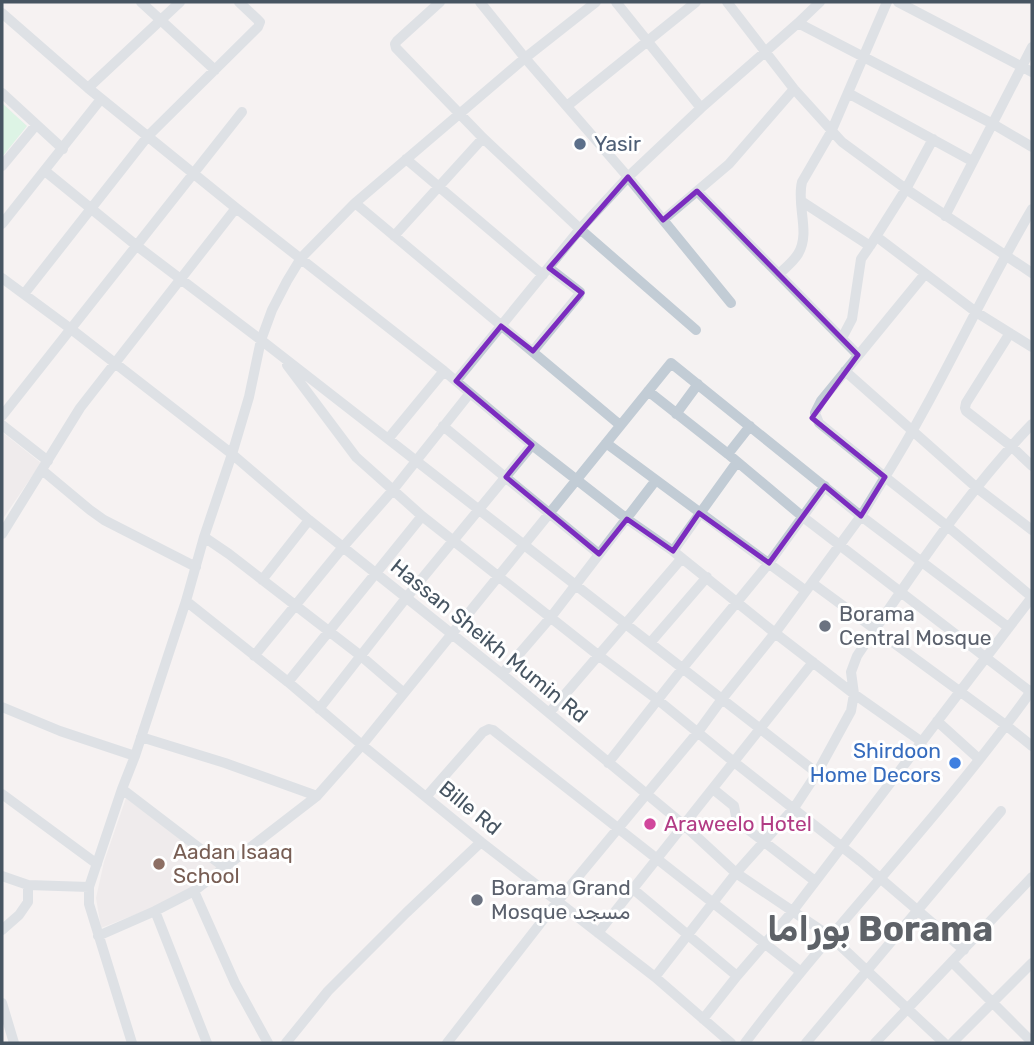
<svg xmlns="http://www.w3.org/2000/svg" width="1034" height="1045" font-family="Rubik,'Noto Sans Arabic',sans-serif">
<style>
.education{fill:#e6e3e4}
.green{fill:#bef5d5}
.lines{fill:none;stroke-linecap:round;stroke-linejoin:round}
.minor{stroke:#c2ccd5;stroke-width:10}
.marked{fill:none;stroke:#7b2cbf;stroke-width:5;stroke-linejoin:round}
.service-dot{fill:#5c6f8a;stroke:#fff;stroke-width:2.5}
.worship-dot{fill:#6b7280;stroke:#fff;stroke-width:2.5}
.shop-dot{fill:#3f7fe0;stroke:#fff;stroke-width:2.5}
.hotel-dot{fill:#d1479c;stroke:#fff;stroke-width:2.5}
.education-dot{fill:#8d6e63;stroke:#fff;stroke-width:2.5}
.labels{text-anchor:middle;stroke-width:6;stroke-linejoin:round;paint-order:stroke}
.service-label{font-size:21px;fill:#4e5e75;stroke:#fff;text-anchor:start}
.worship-label{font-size:21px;fill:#5b616d;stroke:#fff;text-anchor:start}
.street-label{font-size:21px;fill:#475562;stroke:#fff}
.shop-label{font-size:21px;fill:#366cbe;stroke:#fff;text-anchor:end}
.hotel-label{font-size:21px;fill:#b23c85;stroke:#fff;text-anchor:start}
.education-label{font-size:21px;fill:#785e54;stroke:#fff;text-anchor:start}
.town-label{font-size:35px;font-weight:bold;fill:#5e6268;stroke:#fff}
</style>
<rect width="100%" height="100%" fill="#f5f2f2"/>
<path class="education" d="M 2,432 L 41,463 L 2,520 Z
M 126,798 L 218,866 L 191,888 L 152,908 L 101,928 L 96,898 L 104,862 Z"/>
<path class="green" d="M 2,103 L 27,126 L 2,157 Z"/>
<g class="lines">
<path class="minor" d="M 141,2 L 215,70
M 440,2 L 397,41 L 395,44 L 396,48 L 483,138 L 580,229 L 696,330
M 480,2 L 525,58 L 628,177 L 731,303
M 616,2 L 701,108
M 727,2 L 794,89 L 842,142 L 906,189 L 1032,273
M 898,2 L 1032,72
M 2,13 L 88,88 L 236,208 L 444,371 L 532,445 L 627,519 L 673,551 L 775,633 L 854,694 L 922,742
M 798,23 L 993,124 L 1032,147
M 88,88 L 180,2
M 2,93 L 63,149
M 848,93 L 972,161
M 567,106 L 696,2
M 406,159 L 543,275
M 2,166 L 36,125
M 45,171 L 137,246 L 261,340 L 817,773
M 697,191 L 858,355
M 801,201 L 870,246 L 906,189 L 933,139
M 355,203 L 620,425
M 1032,209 C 980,297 939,391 885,477 L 947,526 L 1032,597
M 945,216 L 1032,47
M 663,220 L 729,164 L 794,89
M 2,224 L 101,99
M 394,236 L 483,138
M 877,237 L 976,312 L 1032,347
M 779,274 C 785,268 793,262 798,254 C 811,233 796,205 802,182 L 831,132 L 887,2
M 2,278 L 71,329 L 232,454 L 309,520 L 502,674 L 684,825 L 736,873 L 831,937 L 944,1043
M 24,294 L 148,136 L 258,27 L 260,22 L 258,20 L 239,2
M 1010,333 L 966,403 L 965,408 L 966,411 L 1011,446 L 1032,466
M 842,338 L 852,319 L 861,259 L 870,246
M 533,351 L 579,295 L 580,292 L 549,268
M 287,365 L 356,457 L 393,490 L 422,516 L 598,655 L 658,700 L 734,762 L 860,861 L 964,950
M 845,371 L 977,488 L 1032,530
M 456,381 L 580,229 L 628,177 L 701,108 L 798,23 L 820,2
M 648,391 L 728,454 L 803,517 L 1032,693
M 676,414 L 698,384
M 2,416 L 242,112
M 2,425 L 48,461
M 443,426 L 599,554
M 388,439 L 444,371
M 606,443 L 806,591
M 728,454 L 750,426
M 42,470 L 90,510 L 104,520 L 196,567
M 2,534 L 80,408 L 236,208
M 204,537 L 229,554 L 361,656 L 404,693
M 673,551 L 737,462
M 262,580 L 309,520
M 812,583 L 1007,726 L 1032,746
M 186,601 L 288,682 L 362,745 L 481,842 L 655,977 L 731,1043
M 650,643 L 707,577
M 254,656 L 343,547 L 393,490 L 470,393
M 502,674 L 551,617 L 656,480
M 288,682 L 422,516
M 2,707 L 60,731 L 135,756
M 319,709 L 406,598 L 532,445
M 549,713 L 682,558
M 937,721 L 979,759
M 141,737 L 225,763 L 317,796
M 608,763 L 682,669 L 769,563 L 825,486
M 122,789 L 224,867
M 713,789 L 734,806 L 737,821 L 815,881
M 2,794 L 97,864
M 426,797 L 483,732 L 489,729 L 493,730 L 801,972
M 2,876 L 28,885 L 89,887
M 633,889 L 737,976
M 194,891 L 235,983 L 268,1043
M 155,911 L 207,1043
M 2,930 L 19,915 L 28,902 L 28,885
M 598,933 L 813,662
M 98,936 L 155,911 L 194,891 L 317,796 L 362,745 L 671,363 L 861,516 L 1008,627
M 952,962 L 1032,1042
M 655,977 L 736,873 L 794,808 L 817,773 L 851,711 L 854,694 L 851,672 L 857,656 C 911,576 965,494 1032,424
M 2,1003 L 14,1043
M 703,1019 L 737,976 L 792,912 L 1032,597
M 132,1043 L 89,904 L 89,887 L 122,789 L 135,756 L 186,601 L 204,537 L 232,454 L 249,397 L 261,340 L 272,310 L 287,281 L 301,258 L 355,203 L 525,58 L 596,2
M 286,1043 L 328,991 L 406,913 L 481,842
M 447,1043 L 557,902 L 698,732 L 722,699 L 775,633 L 861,516 L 885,477 L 819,423 L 815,413 L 821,401 L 925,274
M 745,1043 C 763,1019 782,995 801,972 C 879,878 961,789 1032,690
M 806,1043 L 1001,811
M 875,1043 L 1032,877
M 952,1043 L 1032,963"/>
</g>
<path d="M0 0H1034V1045H0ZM 628,177 L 663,220 L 697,191 L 858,355 L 812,418 L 885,477 L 861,516 L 825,486 L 769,563 L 699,513 L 673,551 L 627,519 L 599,554 L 506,477 L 532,445 L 456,381 L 501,326 L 533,351 L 582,293 L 549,268 Z" fill="#f5f2f2" fill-opacity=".55" fill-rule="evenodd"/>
<path class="marked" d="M 628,177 L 663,220 L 697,191 L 858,355 L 812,418 L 885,477 L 861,516 L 825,486 L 769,563 L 699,513 L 673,551 L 627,519 L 599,554 L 506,477 L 532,445 L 456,381 L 501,326 L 533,351 L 582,293 L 549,268 Z"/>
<circle class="service-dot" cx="580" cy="144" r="7"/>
<g class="worship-dot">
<circle cx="825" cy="626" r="7"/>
<circle cx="477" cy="900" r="7"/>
</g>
<circle class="shop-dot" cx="955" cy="763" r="7"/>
<circle class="hotel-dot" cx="650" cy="824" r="7"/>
<circle class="education-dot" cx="159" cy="864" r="7"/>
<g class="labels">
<g class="service-label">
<text x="594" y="151">Yasir</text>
</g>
<g class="worship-label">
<text x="839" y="621">Borama<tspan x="839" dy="24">Central Mosque</tspan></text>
<text x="491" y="895">Borama Grand<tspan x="491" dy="24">Mosque مسجد</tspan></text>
</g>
<g class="street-label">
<text transform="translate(489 641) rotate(39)" y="7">Hassan Sheikh Mumin Rd</text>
<text transform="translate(470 808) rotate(39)" y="7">Bille Rd</text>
</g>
<g class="shop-label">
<text x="941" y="758">Shirdoon<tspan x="941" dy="24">Home Decors</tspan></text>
</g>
<g class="hotel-label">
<text x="664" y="831">Araweelo Hotel</text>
</g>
<g class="education-label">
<text x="173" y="859">Aadan Isaaq<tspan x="173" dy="24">School</tspan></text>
</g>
<g class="town-label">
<text x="880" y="941">بوراما Borama</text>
</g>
</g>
<rect width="1034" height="1045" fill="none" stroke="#475562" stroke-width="7"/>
</svg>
